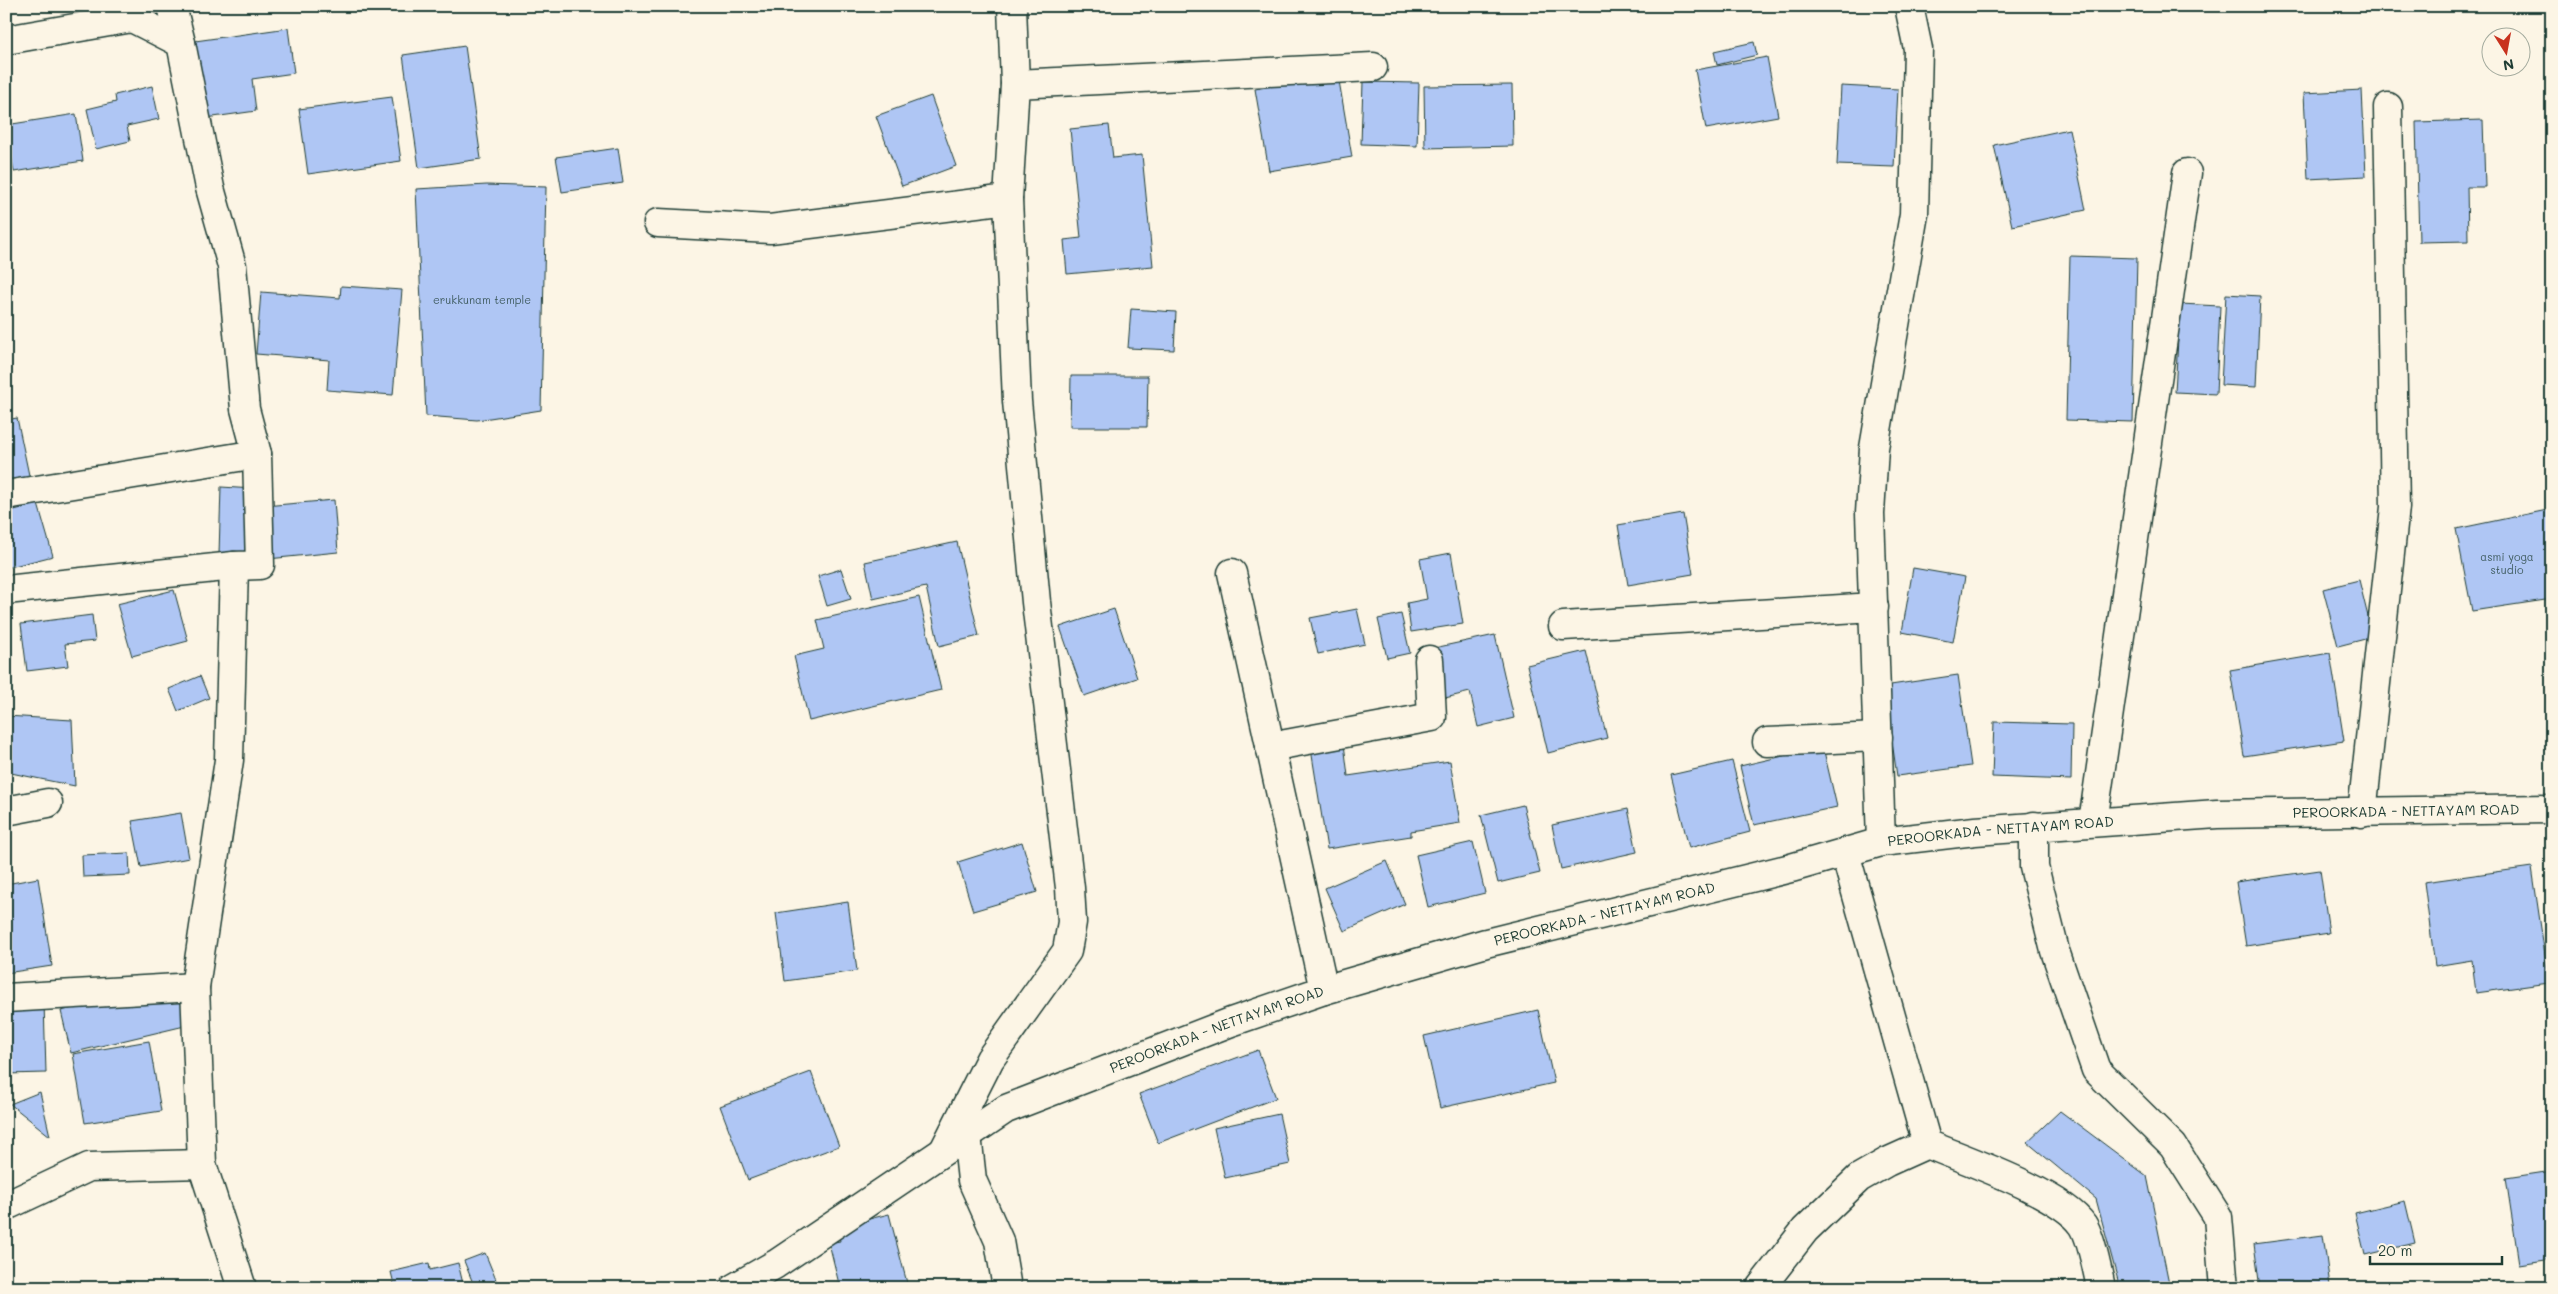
<svg xmlns="http://www.w3.org/2000/svg" width="2558" height="1294" font-family="Mali,sans-serif">
<style>
.building{fill:#afc6f4;stroke:#1f3d34}
.lines{fill:none;stroke-linecap:round;stroke-linejoin:round}
.minor-casing{stroke:#1f3d34;stroke-width:31}
.minor{stroke:#fcf5e5;stroke-width:28}
.labels{text-anchor:middle;stroke-width:4;stroke-linejoin:round;paint-order:stroke}
.number-label{font-size:11px;fill:#435f64}
.street-label{font-size:14px;fill:#1f3d34;stroke:#fcf5e5}
</style>
<rect width="100%" height="100%" fill="#fcf5e5"/>
<filter id="ink" filterUnits="userSpaceOnUse"><feTurbulence type="fractalNoise" baseFrequency=".02" numOctaves="2"/><feDisplacementMap in="SourceGraphic" scale="10" xChannelSelector="R" yChannelSelector="G"/><feConvolveMatrix kernelMatrix="1 2 1 2 8 2 1 2 1" color-interpolation-filters="sRGB"/></filter>
<g filter="url(#ink)">
<path class="building" d="M 288,28 L 294,73 L 252,79 L 256,111 L 199,119 L 188,42 Z
M 1754,42 L 1757,55 L 1717,65 L 1714,51 Z
M 465,46 L 481,159 L 419,168 L 403,55 Z
M 1767,57 L 1778,116 L 1706,129 L 1695,70 Z
M 1338,75 L 1352,157 L 1269,171 L 1255,89 Z
M 1363,82 L 1419,83 L 1417,146 L 1361,144 Z
M 1512,85 L 1513,146 L 1425,148 L 1424,86 Z
M 152,86 L 159,119 L 127,126 L 130,141 L 96,149 L 87,109 L 116,102 L 115,95 Z
M 1841,86 L 1898,89 L 1894,167 L 1837,165 Z
M 2362,90 L 2366,176 L 2308,179 L 2304,93 Z
M 931,96 L 956,166 L 902,186 L 876,116 Z
M 392,97 L 401,161 L 308,174 L 299,109 Z
M 76,114 L 83,161 L 14,172 L 6,125 Z
M 2483,120 L 2485,187 L 2467,187 L 2468,241 L 2419,242 L 2416,122 Z
M 1109,125 L 1113,158 L 1142,155 L 1153,266 L 1067,274 L 1064,240 L 1081,238 L 1070,129 Z
M 2069,129 L 2086,210 L 2012,226 L 1994,145 Z
M 618,148 L 623,183 L 562,192 L 556,157 Z
M 487,185 L 546,187 L 541,410 L 477,420 L 426,416 L 416,189 Z
M 2070,256 L 2137,258 L 2133,422 L 2066,420 Z
M 341,286 L 402,290 L 393,395 L 327,390 L 329,360 L 256,354 L 261,292 L 340,298 Z
M 2226,294 L 2260,296 L 2256,387 L 2221,385 Z
M 2180,304 L 2220,306 L 2216,394 L 2175,392 Z
M 1131,309 L 1176,312 L 1174,350 L 1128,348 Z
M 1071,376 L 1148,376 L 1147,427 L 1070,427 Z
M 17,418 L 30,480 L 6,486 L 6,420 Z
M 221,487 L 254,489 L 252,555 L 219,554 Z
M 334,500 L 338,552 L 268,559 L 264,506 Z
M 38,504 L 53,556 L 6,568 L 6,512 Z
M 2552,509 L 2552,599 L 2472,611 L 2456,529 Z
M 1683,514 L 1693,574 L 1628,585 L 1618,525 Z
M 957,542 L 979,636 L 939,646 L 926,587 L 873,599 L 865,562 Z
M 1451,553 L 1463,624 L 1411,632 L 1407,603 L 1427,599 L 1420,559 Z
M 1913,568 L 1965,577 L 1953,642 L 1902,632 Z
M 841,569 L 851,599 L 827,606 L 818,576 Z
M 2359,580 L 2373,637 L 2338,646 L 2323,589 Z
M 174,590 L 188,641 L 132,656 L 117,604 Z
M 919,597 L 941,690 L 809,721 L 794,656 L 824,649 L 817,620 Z
M 1114,609 L 1137,678 L 1084,696 L 1060,627 Z
M 1357,609 L 1365,644 L 1318,654 L 1310,618 Z
M 1401,614 L 1410,653 L 1387,658 L 1378,619 Z
M 92,615 L 95,641 L 65,644 L 68,666 L 27,671 L 21,624 Z
M 1495,635 L 1514,718 L 1478,727 L 1470,692 L 1445,698 L 1434,648 Z
M 1586,651 L 1607,738 L 1548,753 L 1527,665 Z
M 2330,653 L 2344,741 L 2244,756 L 2230,670 Z
M 1958,675 L 1971,766 L 1897,776 L 1884,686 Z
M 200,676 L 209,698 L 178,711 L 169,689 Z
M 6,716 L 72,720 L 75,786 L 6,772 Z
M 1994,722 L 2072,724 L 2071,780 L 1992,777 Z
M 1344,744 L 1348,776 L 1450,761 L 1460,823 L 1411,831 L 1411,836 L 1327,849 L 1311,749 Z
M 1823,747 L 1837,807 L 1754,825 L 1740,766 Z
M 1732,761 L 1750,832 L 1689,848 L 1671,775 Z
M 1523,805 L 1540,873 L 1498,883 L 1481,815 Z
M 1628,809 L 1637,852 L 1561,869 L 1552,825 Z
M 181,813 L 189,858 L 141,867 L 132,821 Z
M 1022,842 L 1037,892 L 973,911 L 958,862 Z
M 1473,842 L 1485,893 L 1428,907 L 1416,855 Z
M 129,853 L 130,875 L 83,877 L 82,855 Z
M 1387,861 L 1405,904 L 1344,931 L 1325,888 Z
M 2532,867 L 2549,983 L 2476,993 L 2472,960 L 2435,966 L 2424,882 Z
M 2320,870 L 2329,933 L 2246,946 L 2236,882 Z
M 38,878 L 52,966 L 6,973 L 6,884 Z
M 848,902 L 857,971 L 785,981 L 776,913 Z
M 183,982 L 193,1024 L 71,1053 L 61,1011 Z
M 6,1002 L 44,1002 L 46,1073 L 6,1074 Z
M 1538,1010 L 1554,1083 L 1440,1108 L 1424,1036 Z
M 149,1041 L 161,1111 L 85,1123 L 73,1054 Z
M 1258,1050 L 1276,1098 L 1158,1143 L 1139,1094 Z
M 811,1072 L 839,1146 L 748,1180 L 720,1106 Z
M 40,1092 L 50,1136 L 10,1104 Z
M 2060,1111 L 2147,1176 L 2170,1288 L 2120,1288 L 2096,1199 L 2027,1142 Z
M 1279,1114 L 1290,1164 L 1225,1178 L 1214,1128 Z
M 2552,1171 L 2552,1259 L 2519,1264 L 2506,1178 Z
M 2405,1201 L 2415,1243 L 2365,1255 L 2355,1213 Z
M 889,1214 L 907,1283 L 888,1288 L 840,1288 L 829,1243 L 840,1241 L 837,1227 Z
M 2323,1235 L 2330,1286 L 2260,1288 L 2254,1244 Z
M 485,1253 L 499,1287 L 496,1288 L 475,1288 L 464,1261 Z
M 429,1263 L 430,1270 L 458,1263 L 464,1288 L 395,1288 L 391,1272 Z"/>
<g class="lines">
<defs>
<g id="minor">
<path d="M 172,6 L 181,43 L 210,188 L 232,266 L 245,409 L 257,454 L 260,565 L 234,566 L 229,760 L 195,987 L 202,1164 L 242,1288"/>
<path d="M 6,40 L 132,18 L 181,43"/>
<path d="M 1015,84 L 1373,67"/>
<path d="M 658,223 L 770,229 L 1008,199"/>
<path d="M 6,495 L 257,454"/>
<path d="M 1232,573 L 1324,990"/>
<path d="M 6,590 L 234,566"/>
<path d="M 1563,626 L 1874,607"/>
<path d="M 1767,742 L 1878,737"/>
<path d="M 1270,747 L 1432,717 L 1429,660"/>
<path d="M 6,811 L 48,803"/>
<path d="M 2362,813 L 2395,507 L 2388,107"/>
<path d="M 2093,822 L 2187,173"/>
<path d="M 2034,826 L 2034,867 L 2055,951 L 2096,1070 L 2173,1146 L 2218,1217 L 2224,1288"/>
<path d="M 1881,842 L 1870,513 L 1874,448 L 1914,214 L 1918,49 L 1909,6"/>
<path d="M 1845,853 L 1927,1144 C 1966,1160 2061,1193 2083,1225 C 2091,1237 2098,1273 2101,1288"/>
<path d="M 6,998 L 195,987"/>
<path d="M 967,1135 L 972,1180 L 999,1241 L 1007,1288"/>
<path d="M 945,1148 L 990,1059 L 1067,951 L 1072,922 L 1070,888 L 1036,602 L 1017,401 L 1008,199 L 1015,84 L 1012,6"/>
<path d="M 6,1206 L 89,1167 L 202,1164"/>
<path id="s1" d="M 734,1288 L 776,1264 L 1006,1109 L 1231,1022 L 1324,990 L 1486,943 L 1791,868 L 1881,842 L 1975,831 L 2217,814 L 2552,809"/>
<path d="M 1760,1288 L 1805,1230 L 1859,1178 L 1887,1162 L 1927,1144"/>
</g>
</defs>
<use href="#minor" class="minor-casing"/>
<use href="#minor" class="minor"/>
</g>
</g>
<g class="labels">
<g class="number-label">
<text x="482" y="304">erukkunam temple</text>
<text x="2507" y="561">asmi yoga<tspan x="2507" dy="13">studio</tspan></text>
</g>
<g class="street-label">
<text dy="5" stroke="none"><textPath href="#s1" startOffset="1768">PEROORKADA - NETTAYAM ROAD</textPath></text>
<text dy="5" stroke="none"><textPath href="#s1" startOffset="1362">PEROORKADA - NETTAYAM ROAD</textPath></text>
<text dy="5" stroke="none"><textPath href="#s1" startOffset="956">PEROORKADA - NETTAYAM ROAD</textPath></text>
<text dy="5" stroke="none"><textPath href="#s1" startOffset="551">PEROORKADA - NETTAYAM ROAD</textPath></text>
</g>
</g>
<rect width="2558" height="1294" fill="none" stroke="#fcf5e5" stroke-width="25"/>
<rect x="12" y="12" width="2533" height="1269" fill="none" stroke="#1f3d34" stroke-width="2" filter="url(#ink)"/>
<g transform="translate(2506 52) rotate(169)"><circle r="24" fill="#fcf5e5" stroke="#a4ab9e"/>
<path d="M0-4L9 19L0 12L-9 19Z" fill="#c8321e"/>
<text y="-8" font-size="14" font-weight="bold" text-anchor="middle" fill="#1f3d34">N</text>
</g>
<path d="M2370 1256v8h132v-8" fill="none" stroke="#1f3d34" stroke-width="2.5"/>
<text x="2378" y="1256" font-size="15" fill="#1f3d34" stroke="#fcf5e5" stroke-width="4" paint-order="stroke">20 m</text>
</svg>
